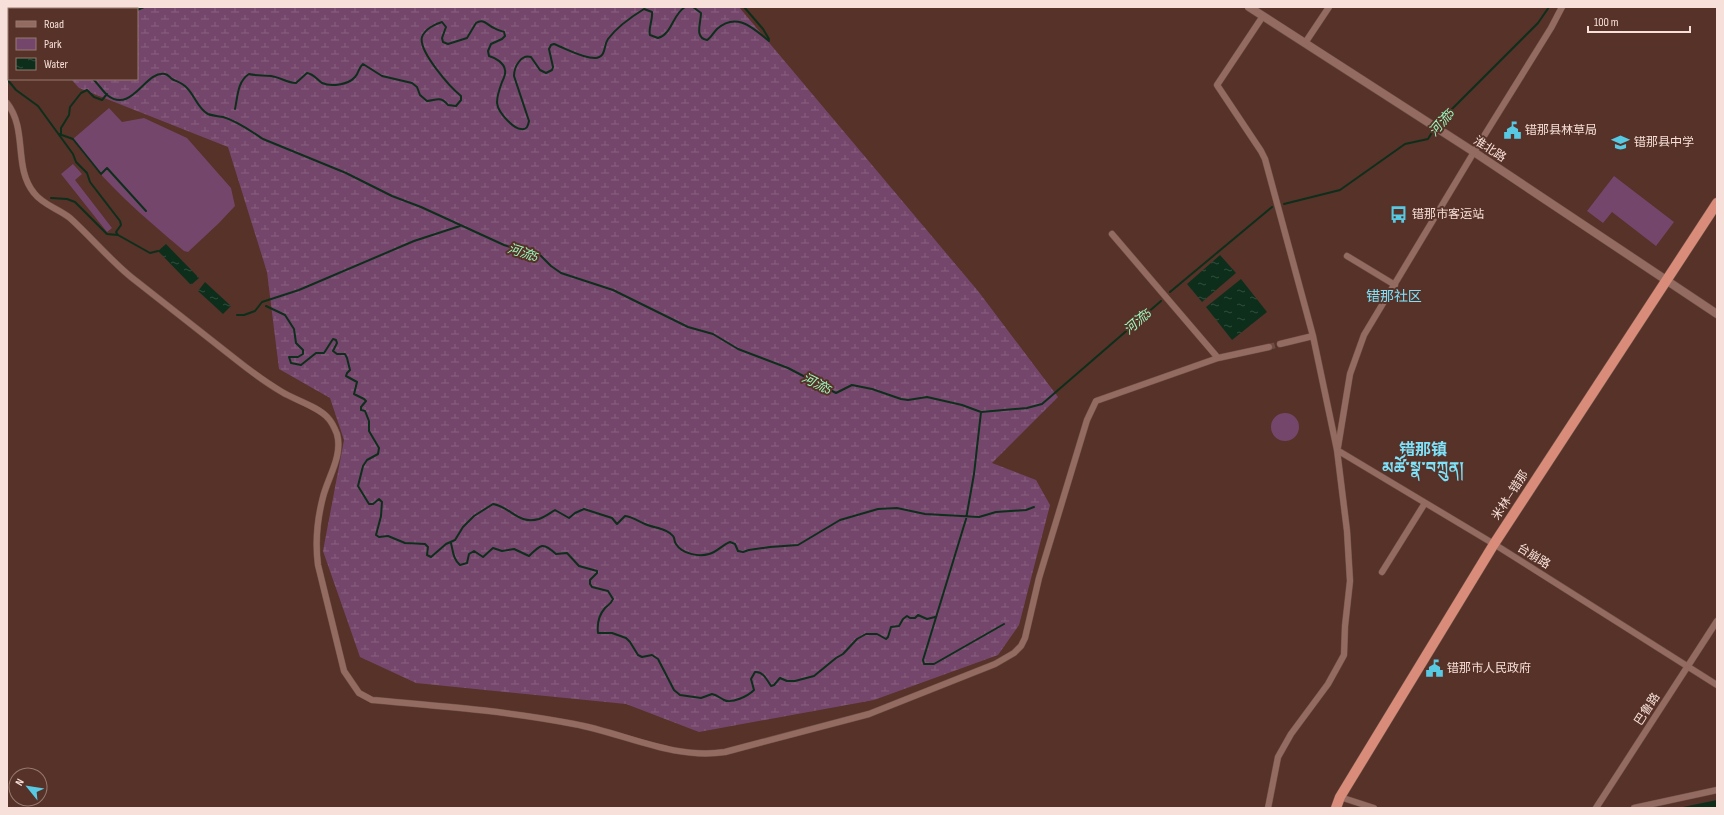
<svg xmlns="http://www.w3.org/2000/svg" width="1724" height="815" font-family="'Sofia Sans Condensed','Noto Sans SC','Noto Serif Tibetan',sans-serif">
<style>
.green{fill:#75466b}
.wetland{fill:url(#wetland-marsh)}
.water{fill:url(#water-ripples)}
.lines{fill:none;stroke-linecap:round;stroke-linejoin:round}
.stream{stroke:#0e2e1c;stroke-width:2}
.minor-tunnel{stroke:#6e4c43;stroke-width:6;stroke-dasharray:6 3;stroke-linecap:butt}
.minor-casing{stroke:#6f5148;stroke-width:7}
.tertiary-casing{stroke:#6f5148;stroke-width:9}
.trunk-casing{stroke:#6f5148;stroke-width:11}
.minor{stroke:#946b61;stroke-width:6}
.tertiary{stroke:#946b61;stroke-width:8}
.trunk{stroke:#d88c79;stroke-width:10}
.labels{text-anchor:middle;stroke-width:4;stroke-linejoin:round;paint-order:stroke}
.poi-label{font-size:12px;fill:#f7e0d9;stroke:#563228;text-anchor:start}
.street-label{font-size:12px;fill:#f7e0d9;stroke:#563228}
.water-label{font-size:13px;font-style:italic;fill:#9bfdc0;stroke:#563228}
.quarter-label{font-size:14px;fill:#7de2fa;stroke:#563228}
.district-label{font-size:16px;font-weight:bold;fill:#7de2fa;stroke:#563228}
</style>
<defs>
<pattern id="wetland-marsh" width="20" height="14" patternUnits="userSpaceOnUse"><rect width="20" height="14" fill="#75466b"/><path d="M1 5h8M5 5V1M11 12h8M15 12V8" fill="none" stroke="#896080"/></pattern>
<pattern id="water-ripples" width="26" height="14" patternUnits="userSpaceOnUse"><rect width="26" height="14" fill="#0e2e1c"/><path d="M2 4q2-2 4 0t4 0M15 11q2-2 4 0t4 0" fill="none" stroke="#324c3c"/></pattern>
</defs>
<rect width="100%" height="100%" fill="#563228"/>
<path class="green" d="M 109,108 L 122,122 L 144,118 L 187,138 L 231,188 L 235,206 L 219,223 L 188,252 L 184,251 C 144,217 103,183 73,139 Z
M 73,164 L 82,174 L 75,180 L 112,228 L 107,232 L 61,174 Z
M 1614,176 L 1674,222 L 1656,246 L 1612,212 L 1603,223 L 1587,211 Z
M1271 427a14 14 0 1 1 28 0a14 14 0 1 1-28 0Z"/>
<path class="wetland" d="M 60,7 L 739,7 L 978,291 L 1058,397 L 992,463 L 1036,480 L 1050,505 L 1019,625 L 998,655 L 874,700 L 699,732 L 626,704 L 416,683 L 360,657 L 323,551 L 344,440 L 330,398 L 279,369 L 267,272 L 228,147 L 79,88 L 71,79 L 137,79 L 137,9 L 57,9 Z"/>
<path class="water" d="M 166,244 L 199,278 L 191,285 L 158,251 Z
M 1220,255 L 1236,273 L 1202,302 L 1187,284 Z
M 1241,279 L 1267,312 L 1232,340 L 1206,307 Z
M 205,282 L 231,306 L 223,314 L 198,291 Z
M 1717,800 L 1717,808 L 1678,808 Z"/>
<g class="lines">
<path class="stream" d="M 104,7 L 112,9
M 693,7 L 701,13 C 701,23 694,38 707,40 C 711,38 713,33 717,29 C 737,11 754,29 769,41
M 744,7 L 763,29 L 769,39
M 59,9 L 66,7
M 137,10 L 144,7
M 7,49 L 9,46
M 7,51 L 9,52
M 7,79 L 16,90 L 38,106 L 73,154 L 76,162 L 87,173 L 90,182 L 120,221 L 121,225 L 116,232 L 118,235
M 93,79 C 98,84 102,90 107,95 C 132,115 145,70 165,74 C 169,75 169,77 172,79 C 178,82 183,83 187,88 C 195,96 198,109 208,114 C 213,116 219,116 223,117 C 237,121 251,131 263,139 L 346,173 L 392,196 L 421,207 L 504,245 L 519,250 L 529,250 L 538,253 L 551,266 L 561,273 L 613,290 L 688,327 L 713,334 L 738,349 L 788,368 L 836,393 L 852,385 L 872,389 L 901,399 L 908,400 L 927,397 L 962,405 L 981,412 L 1027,408 L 1042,404 L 1161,301
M 235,109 C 238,96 237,82 249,74 C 257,76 263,75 271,76 C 280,77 287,83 296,83 L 307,73 C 314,74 316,79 322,83 C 331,87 348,85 355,77 C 359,73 358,68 363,64 L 382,76 L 412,83 L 417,87 L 420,95 L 427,101 C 437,100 441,96 448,105 L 456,106 L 461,100 L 461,96 C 450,87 418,51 422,37 C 425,29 435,24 442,22 L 446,27 L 442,38 L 443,42 L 448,44 L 467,38 L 476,23 C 484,18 487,25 494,28 C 497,30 501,31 504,32 L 505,36 L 502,39 L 491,44 L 488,51 L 489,56 C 496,58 504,63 505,70 C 506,74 504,78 502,82 C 495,101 494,107 508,121 C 512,125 516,129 521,129 C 527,130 528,126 529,121 L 514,76 C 514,67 521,54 531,57 L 540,70 L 546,73 L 552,70 L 553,67 L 549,49 L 551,45 L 554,44 C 567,49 582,58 595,58 C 607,57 603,46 608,39 C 617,27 631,17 644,9 L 652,12 C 653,20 648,28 650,35 L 658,38 C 673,33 672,15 685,7
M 1437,126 L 1443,118 L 1538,23 L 1549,7
M 59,134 L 73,139 L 101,174 L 107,168 L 146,211
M 61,134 L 61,128 L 69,115 L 70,107 L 81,93 L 87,90 L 94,97 L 102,100 L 107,94
M 51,198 L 67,199 L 75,202 L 107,234 L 118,235 L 150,253 L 158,251
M 1284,204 L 1340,190 L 1405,144 L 1428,139 L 1434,129
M 1170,292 L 1272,207
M 266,306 L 285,315 L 294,329 L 296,343 L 303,350 L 303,354 L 298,357 L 289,357 L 291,363 L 301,365 L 316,353 L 324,353 L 333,339 L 336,340 L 337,343 L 333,351 L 337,354 L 345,354 L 347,358 L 350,370 L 347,373 L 346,376 L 357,382 L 354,394 L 364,399 L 366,401 L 361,407 L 361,410 L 365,411 L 369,421 L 369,431 L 379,448 L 378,454 L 367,460 L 363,466 L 358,486 L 369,504 L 373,504 L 379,499 L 382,502 L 381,516 L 376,535 L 379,537 L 388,536 L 405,543 L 425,544 L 428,547 L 427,555 L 431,557 L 446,544 L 455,540 L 463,527 L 474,516 L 493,504 C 511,507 518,525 539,519 C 545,517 550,513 555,510 L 569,518 L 575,513 L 584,509 L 612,518 L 617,524 L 625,516 C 633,517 638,521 645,524 C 653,528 667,528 673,536 C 675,538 674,542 676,544 C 682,554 699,557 709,554 C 717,552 722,545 730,542 L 735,544 L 738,551 L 743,552 L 749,550 L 770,547 L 798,545 L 840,520 L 878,509 L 897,508 L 925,514 L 979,517 L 996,512 L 1026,510 L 1034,507
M 237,315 L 244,315 L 255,311 L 262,302 L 299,290 L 414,241 L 460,226
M 981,412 L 974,474 L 966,519 L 923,660 L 924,664 L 934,664 L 1004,624
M 451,543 C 453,551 453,559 460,565 L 467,563 L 469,554 L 474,551 L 483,557 L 493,548 L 502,551 L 514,549 L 529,556 C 541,544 543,542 556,554 L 567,553 L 579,566 L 597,571 L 597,573 L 590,580 L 590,584 L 592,587 L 608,591 L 613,599 C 611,604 608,605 605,608 C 598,616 597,624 598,633 L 612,633 L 626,638 L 630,642 L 638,655 L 642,657 L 652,655 L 658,659 L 674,690 L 680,695 L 701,698 L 712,694 C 717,695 720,698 724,700 C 732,704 748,696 754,690 L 751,679 L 755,672 C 763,671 767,680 771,686 L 774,685 L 780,678 L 787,681 L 795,681 L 814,676 L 836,658 L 843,654 L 857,639 L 866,634 L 877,634 L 886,639 L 888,637 L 891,627 L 899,626 L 903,619 L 907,616 L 910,618 L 915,618 L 918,615 L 927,619 L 935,617"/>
<path class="minor-tunnel" d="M 1269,347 L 1280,344"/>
<defs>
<path id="minor" d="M 21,9 L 24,7
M 1263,16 L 1217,85 L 1261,151 L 1265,159 L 1313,336 L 1337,450 L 1347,531 L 1350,581 L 1345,626 L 1344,655 L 1328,684 L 1291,734 L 1278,757 L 1268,808
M 7,18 L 9,17
M 1305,43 L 1329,7
M 7,103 C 28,130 13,167 34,193 C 43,205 59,209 70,218 C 91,237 109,259 131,277 C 165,304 200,331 234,358 C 249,370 265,382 282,392 C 295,400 319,407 328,418 C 332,422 335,429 337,434 C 343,456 328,477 323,497 C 317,520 315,542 318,565 L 344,671 L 359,693 L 372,700 C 440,706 508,711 574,724 C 624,733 673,760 725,752 L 869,714 L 995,664 L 1014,653 L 1021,646 L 1025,638 L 1039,578 L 1087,420 L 1096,401 L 1218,358
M 1112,234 L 1218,358 L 1269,347
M 1347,256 L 1395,285
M 1280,344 L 1313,336
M 1338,447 L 1350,374 L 1364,335 L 1474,152 L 1551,28 L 1562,7
M 1337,450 L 1494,544 L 1717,685
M 1382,572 L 1425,503
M 1340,797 L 1374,808
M 1596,808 L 1717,621
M 1634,808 L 1717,790"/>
<path id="tertiary" d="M 1249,7 L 1474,152 L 1717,314"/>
<path id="trunk" d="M 1336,808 L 1340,797 L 1494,544 L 1717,203"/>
</defs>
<use href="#minor" class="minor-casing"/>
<use href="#tertiary" class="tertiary-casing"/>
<use href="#trunk" class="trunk-casing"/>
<use href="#minor" class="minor"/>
<use href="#tertiary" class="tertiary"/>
<use href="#trunk" class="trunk"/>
</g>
<defs>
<symbol id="civic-bare" viewBox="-9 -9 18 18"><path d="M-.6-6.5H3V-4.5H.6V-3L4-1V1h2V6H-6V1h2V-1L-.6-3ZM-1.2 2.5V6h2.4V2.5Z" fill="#58c9e3" stroke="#563228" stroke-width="2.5" paint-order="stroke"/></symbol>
<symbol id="school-bare" viewBox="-9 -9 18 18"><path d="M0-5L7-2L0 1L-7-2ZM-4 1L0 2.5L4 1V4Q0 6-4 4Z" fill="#58c9e3" stroke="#563228" stroke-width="2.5" paint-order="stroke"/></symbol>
<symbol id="bus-bare" viewBox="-9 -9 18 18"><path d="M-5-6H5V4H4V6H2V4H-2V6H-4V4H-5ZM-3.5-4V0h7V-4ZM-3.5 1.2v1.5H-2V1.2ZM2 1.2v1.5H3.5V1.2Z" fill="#58c9e3" stroke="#563228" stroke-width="2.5" paint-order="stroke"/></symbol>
</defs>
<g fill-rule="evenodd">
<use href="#civic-bare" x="1500" y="118" width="25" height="25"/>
<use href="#school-bare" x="1608" y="130" width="25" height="25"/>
<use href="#bus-bare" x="1386" y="202" width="25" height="25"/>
<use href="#civic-bare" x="1422" y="656" width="25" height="25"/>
</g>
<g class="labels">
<g class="poi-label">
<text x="1525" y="134">错那县林草局</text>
<text x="1634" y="146">错那县中学</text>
<text x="1412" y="218">错那市客运站</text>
<text x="1447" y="672">错那市人民政府</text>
</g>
<g class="street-label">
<text transform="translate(1490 149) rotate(33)" y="4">淮北路</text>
<text transform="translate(1510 495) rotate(-57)" y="4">米林—错那</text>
<text transform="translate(1534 556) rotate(32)" y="4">台崩路</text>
<text transform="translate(1647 709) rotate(-57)" y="4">巴鲁路</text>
</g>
<g class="water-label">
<text transform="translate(1441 122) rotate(-50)" y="5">河流5</text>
<text transform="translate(523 252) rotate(18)" y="5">河流5</text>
<text transform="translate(1137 321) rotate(-41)" y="5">河流5</text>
<text transform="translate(817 383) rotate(27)" y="5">河流5</text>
</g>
<g class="quarter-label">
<text x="1394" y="301">错那社区</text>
</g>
<g class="district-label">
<text x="1423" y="455">错那镇<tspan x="1423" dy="18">མཚོ་སྣ་བཀྲུན།</tspan></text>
</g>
</g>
<rect width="1724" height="815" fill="none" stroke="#f7e0d9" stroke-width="16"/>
<rect x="8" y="8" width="130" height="72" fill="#563228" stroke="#96786f"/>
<rect x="16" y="21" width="20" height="6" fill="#946b61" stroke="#96786f"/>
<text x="44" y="28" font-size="12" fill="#f7e0d9">Road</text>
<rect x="16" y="38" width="20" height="12" fill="#75466b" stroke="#96786f"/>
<text x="44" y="48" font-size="12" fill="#f7e0d9">Park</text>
<rect x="16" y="58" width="20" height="12" fill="url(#water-ripples)" stroke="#96786f"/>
<text x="44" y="68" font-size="12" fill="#f7e0d9">Water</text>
<g transform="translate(28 787) rotate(300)"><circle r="19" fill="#563228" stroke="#96786f"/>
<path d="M0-3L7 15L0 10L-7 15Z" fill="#58c9e3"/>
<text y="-6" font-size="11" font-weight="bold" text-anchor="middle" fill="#f7e0d9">N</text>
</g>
<path d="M1588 26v6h102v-6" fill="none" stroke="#f7e0d9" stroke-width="2"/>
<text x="1594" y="26" font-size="12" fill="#f7e0d9" stroke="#563228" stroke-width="3" paint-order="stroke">100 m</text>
</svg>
